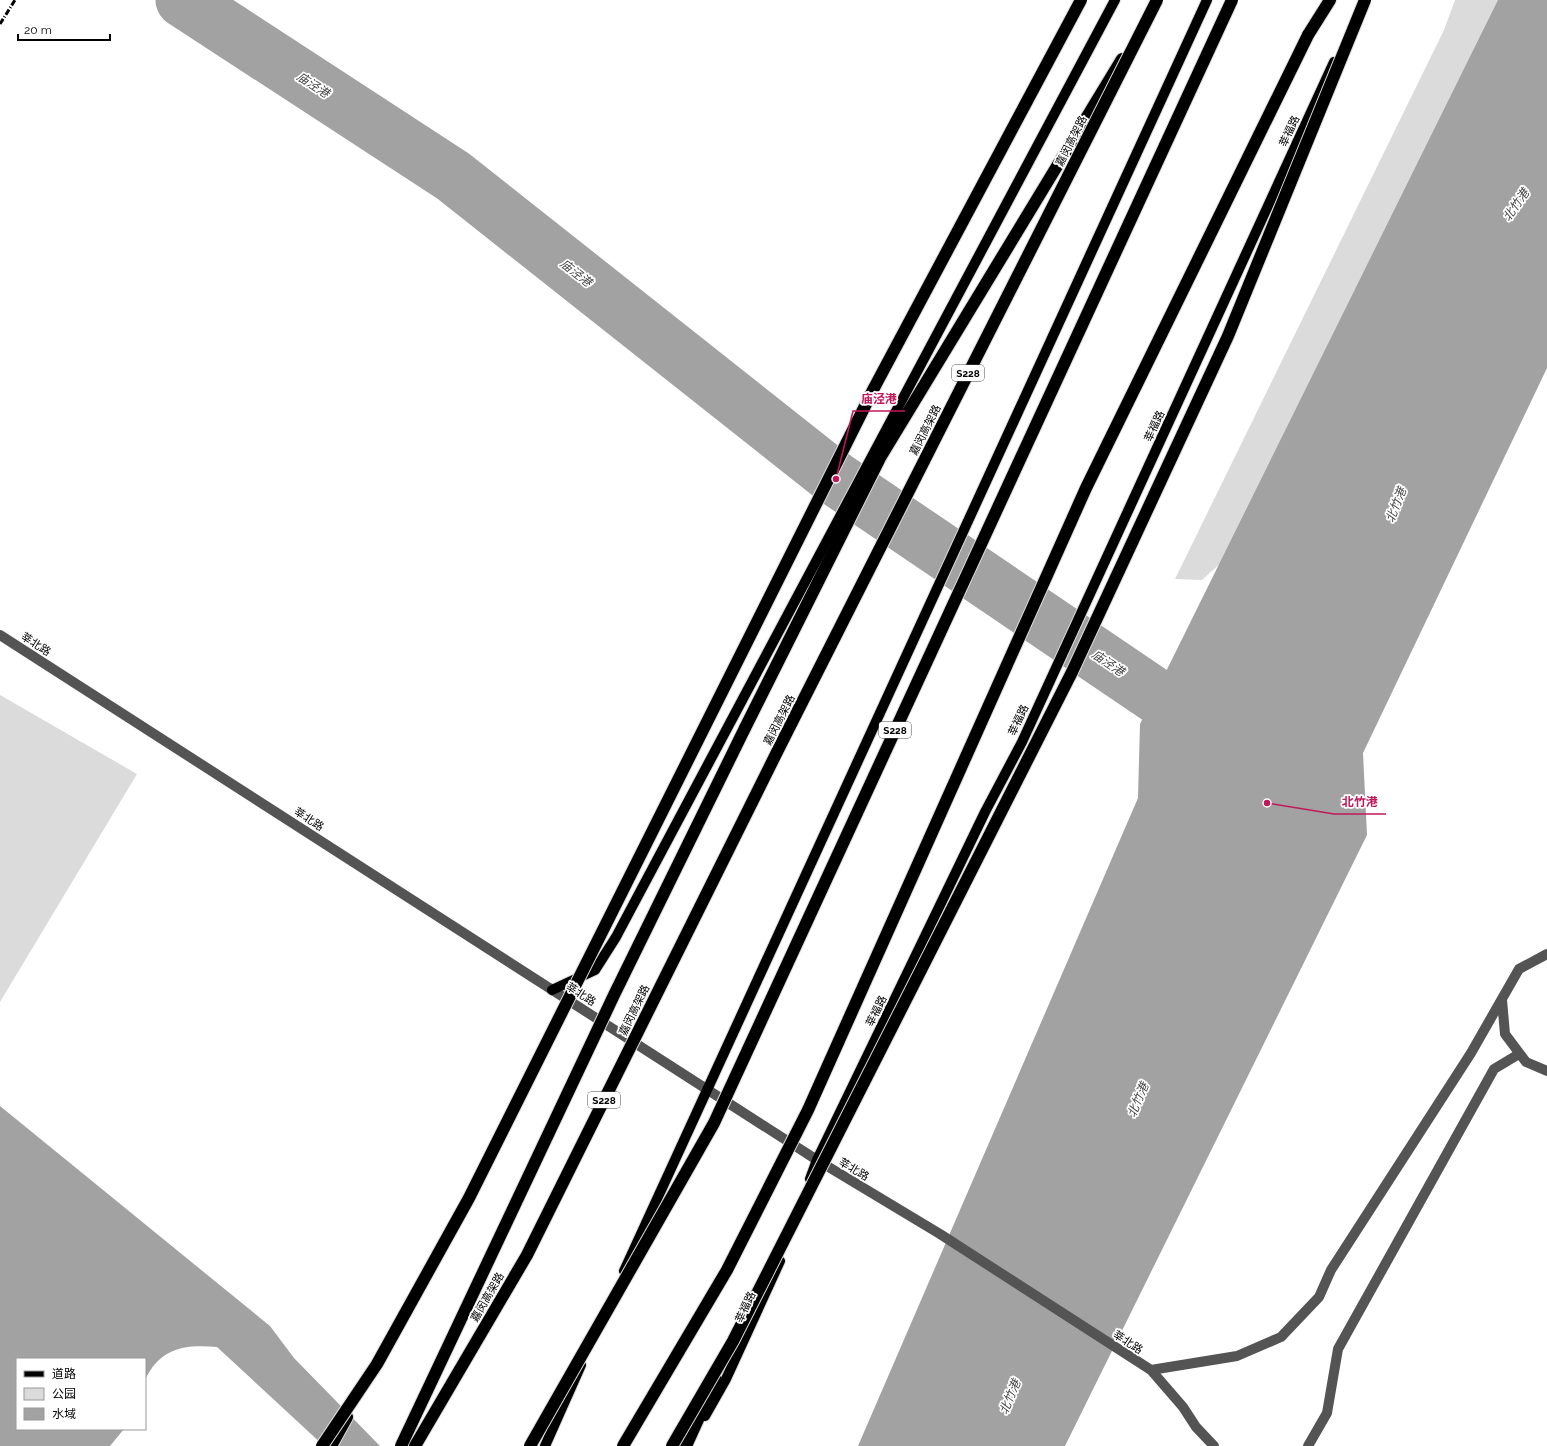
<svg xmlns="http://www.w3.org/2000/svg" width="1547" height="1446" font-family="Raleway,'Noto Sans SC',sans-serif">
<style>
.green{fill:#dbdbdb}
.water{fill:#a2a2a2}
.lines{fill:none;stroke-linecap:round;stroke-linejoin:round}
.river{stroke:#a2a2a2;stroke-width:55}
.major-casing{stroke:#dbdbdb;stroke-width:12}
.highway-casing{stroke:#dbdbdb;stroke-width:14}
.minor{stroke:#545454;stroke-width:10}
.major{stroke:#000;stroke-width:10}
.highway{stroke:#000;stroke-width:12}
.rail{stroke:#000;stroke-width:3;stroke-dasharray:6 2 1 2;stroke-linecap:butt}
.highway-bridge-casing{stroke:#dbdbdb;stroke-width:14;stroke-linecap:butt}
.highway-bridge{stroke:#000;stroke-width:12}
.labels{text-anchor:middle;stroke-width:3.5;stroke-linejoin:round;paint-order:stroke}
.shield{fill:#fff;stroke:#4c4c4c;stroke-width:1}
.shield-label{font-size:10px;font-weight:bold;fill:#000}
.street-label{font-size:11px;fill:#000;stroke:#fff}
.water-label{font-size:12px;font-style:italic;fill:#434343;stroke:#fff}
.leader{fill:none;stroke:#c2185b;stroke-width:1.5}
.callout-dot{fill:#c2185b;stroke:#fff;stroke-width:1.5}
.callout-label{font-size:12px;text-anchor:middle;font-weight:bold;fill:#c2185b;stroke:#fff;stroke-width:3.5;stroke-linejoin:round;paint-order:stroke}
</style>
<rect width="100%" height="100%" fill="#fff"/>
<path class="green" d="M 1455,0 L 1515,0 L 1235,550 L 1202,580 L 1175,579 L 1444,30 Z
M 0,695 L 137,774 L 0,1002 Z"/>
<path class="water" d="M 1498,0 L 1547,0 L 1547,368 L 1363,753 L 1367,835 L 1065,1446 L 858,1446 L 1138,798 L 1140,724 Z
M 0,1106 L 270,1326 L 294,1358 L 380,1446 L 324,1446 L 217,1347 C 184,1344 160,1348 145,1380 L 145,1359 L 17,1359 L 17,1429 L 124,1429 L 110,1446 L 0,1446 Z"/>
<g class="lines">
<path class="river" d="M 183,0 L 453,176 L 836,479 L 1174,708 L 1215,740"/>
<defs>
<path id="major" d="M 552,990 L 595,970 L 616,937 L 1115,0
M 810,1179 L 817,1160 L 985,812 L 1022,742 L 1334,62
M 624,1271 L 1207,0
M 705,1416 L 726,1379 L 780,1261
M 545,1446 L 581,1365"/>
<path id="highway" d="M 1308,35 L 1330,0
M 745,728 L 880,458 L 1122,59
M 331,1446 L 347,1417
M 686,1446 L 716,1380"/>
</defs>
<use href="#major" class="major-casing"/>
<use href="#highway" class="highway-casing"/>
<path class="minor" d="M 0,635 L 817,1160 L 940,1234 L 1151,1370 L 1183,1407 L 1196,1427 L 1214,1446
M 1502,1000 L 1505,1034 L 1526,1062 L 1547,1071
M 1151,1370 L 1237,1356 L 1281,1337 L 1319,1297 L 1331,1270 L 1471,1053 L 1519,969 L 1547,954
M 1308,1446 L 1327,1413 L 1338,1349 L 1494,1069 L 1519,1054"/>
<use href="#major" class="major"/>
<use href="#highway" class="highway"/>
<path class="rail" d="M 0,24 L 15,0"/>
<defs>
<path id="highway-bridge" d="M 322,1446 L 377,1364 L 469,1198 L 874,388 L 1081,0
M 401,1446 L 614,995 L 745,728
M 415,1446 L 527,1255 L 780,746 L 1157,0
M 530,1446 L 714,1123 L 1232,0
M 623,1446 L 727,1270 L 808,1110 L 1086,488 L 1308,35
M 672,1446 L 733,1341 L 1072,672 L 1228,336 L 1365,0"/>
</defs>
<use href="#highway-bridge" class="highway-bridge-casing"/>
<use href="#highway-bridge" class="highway-bridge"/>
</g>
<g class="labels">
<g class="shield">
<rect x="952" y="365" width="32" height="16" rx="3"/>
<rect x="879" y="722" width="32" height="16" rx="3"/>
<rect x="588" y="1092" width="32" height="16" rx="3"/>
</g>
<g class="shield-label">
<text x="968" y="377">S228</text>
<text x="895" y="734">S228</text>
<text x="604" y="1104">S228</text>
</g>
<g class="street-label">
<text transform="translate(1289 131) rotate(-65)" y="4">莘福路</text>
<text transform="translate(1071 141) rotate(-63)" y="4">嘉闵高架路</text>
<text transform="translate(1154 426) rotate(-65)" y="4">莘福路</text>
<text transform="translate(925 430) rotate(-63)" y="4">嘉闵高架路</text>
<text transform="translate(36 644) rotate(33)" y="4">莘北路</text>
<text transform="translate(779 720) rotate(-63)" y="4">嘉闵高架路</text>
<text transform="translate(1018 720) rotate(-65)" y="4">莘福路</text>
<text transform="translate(309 819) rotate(33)" y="4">莘北路</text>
<text transform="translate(581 994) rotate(33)" y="4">莘北路</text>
<text transform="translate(634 1010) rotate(-64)" y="4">嘉闵高架路</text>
<text transform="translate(876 1011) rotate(-64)" y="4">莘福路</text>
<text transform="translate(854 1169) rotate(31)" y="4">莘北路</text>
<text transform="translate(487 1297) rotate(-60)" y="4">嘉闵高架路</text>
<text transform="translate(745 1307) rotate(-65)" y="4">莘福路</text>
<text transform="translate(1128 1342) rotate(33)" y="4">莘北路</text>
</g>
<g class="water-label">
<text transform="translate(313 85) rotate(33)" y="4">庙泾港</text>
<text transform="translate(1516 205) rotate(-55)" y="4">北竹港</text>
<text transform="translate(576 273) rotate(38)" y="4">庙泾港</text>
<text transform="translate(1396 505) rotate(-69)" y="4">北竹港</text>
<text transform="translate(1108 663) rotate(34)" y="4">庙泾港</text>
<text transform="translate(1138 1100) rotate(-67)" y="4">北竹港</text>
<text transform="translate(1010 1397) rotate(-67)" y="4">北竹港</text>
</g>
</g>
<path class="leader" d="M836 479L853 411H905M1267 803L1334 814H1386"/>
<g class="callout-dot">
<circle cx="836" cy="479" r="4"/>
<circle cx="1267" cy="803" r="4"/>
</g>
<g class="callout-label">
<text x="879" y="403">庙泾港</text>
<text x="1360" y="806">北竹港</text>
</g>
<rect x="16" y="1358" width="130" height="72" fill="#ffffff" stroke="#999999"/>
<rect x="24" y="1371" width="20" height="6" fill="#000000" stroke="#999999"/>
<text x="52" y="1378" font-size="12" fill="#000000">道路</text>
<rect x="24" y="1388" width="20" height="12" fill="#dbdbdb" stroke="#999999"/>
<text x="52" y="1398" font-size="12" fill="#000000">公园</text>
<rect x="24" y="1408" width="20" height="12" fill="#a2a2a2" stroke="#999999"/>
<text x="52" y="1418" font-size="12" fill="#000000">水域</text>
<path d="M18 34v6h92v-6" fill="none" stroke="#000000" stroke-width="2"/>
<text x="24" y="34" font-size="12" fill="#000000" stroke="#ffffff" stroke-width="3" paint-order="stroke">20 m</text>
</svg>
